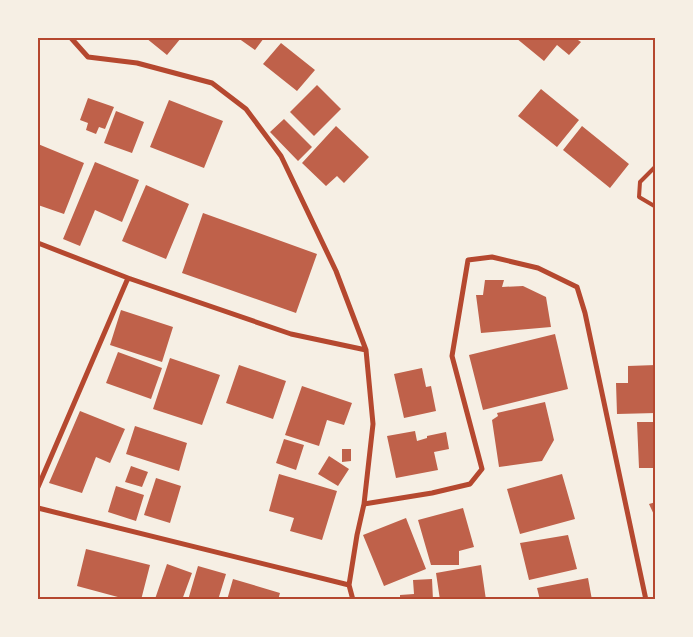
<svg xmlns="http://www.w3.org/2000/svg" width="693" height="637" font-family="'DejaVu Sans',sans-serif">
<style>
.building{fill:#bf614a}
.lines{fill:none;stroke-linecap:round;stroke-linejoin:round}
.service{stroke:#b5482f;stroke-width:4}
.minor{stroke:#b5482f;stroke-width:5}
.neatline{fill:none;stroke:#b5482f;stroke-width:2}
</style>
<rect width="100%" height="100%" fill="#f6efe4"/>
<path class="building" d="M 146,38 L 181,38 L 167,55 Z
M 238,38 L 264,38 L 255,50 Z
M 516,38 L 575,38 L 581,42 L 569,55 L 557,45 L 544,61 Z
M 281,43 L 315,70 L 297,91 L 263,64 Z
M 317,85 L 341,109 L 314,136 L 290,112 Z
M 541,89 L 579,120 L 557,147 L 518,116 Z
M 88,98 L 114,107 L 105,129 L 99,127 L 96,134 L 86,130 L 88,123 L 80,120 Z
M 169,100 L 223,121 L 204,168 L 150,147 Z
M 116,111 L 144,122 L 132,153 L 104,143 Z
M 284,119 L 312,147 L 298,161 L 270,132 Z
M 336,126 L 369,157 L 344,183 L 337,176 L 326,186 L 302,163 Z
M 582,126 L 629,164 L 610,188 L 563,150 Z
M 38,144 L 84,163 L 64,214 L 38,205 Z
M 95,162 L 139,180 L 122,222 L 95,210 L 80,246 L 63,239 Z
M 146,185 L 189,204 L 166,259 L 122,241 Z
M 203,213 L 317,254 L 296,313 L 182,273 Z
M 485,280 L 504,280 L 502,287 L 523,286 L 546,297 L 551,327 L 481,333 L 476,295 L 483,295 Z
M 121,310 L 173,327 L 162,362 L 110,345 Z
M 555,334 L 568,389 L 483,410 L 469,355 Z
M 118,352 L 162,368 L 151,399 L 106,383 Z
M 170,358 L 220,375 L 202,425 L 153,409 Z
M 239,365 L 286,381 L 273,419 L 226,403 Z
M 656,365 L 656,413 L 617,414 L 616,383 L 628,383 L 628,366 Z
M 422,368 L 426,387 L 431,386 L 436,411 L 404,418 L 394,374 Z
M 302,386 L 352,403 L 344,425 L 327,420 L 319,446 L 285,435 Z
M 545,402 L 554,440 L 542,461 L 499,467 L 492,420 L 498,416 L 497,413 Z
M 80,411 L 125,429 L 110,463 L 96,457 L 82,493 L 49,483 Z
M 637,422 L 656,422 L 656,468 L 639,468 Z
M 135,426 L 187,443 L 179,471 L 126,454 Z
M 415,431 L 417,441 L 427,438 L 427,436 L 446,432 L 449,449 L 434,452 L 438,470 L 396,478 L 387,436 Z
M 284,439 L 304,445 L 296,470 L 276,463 Z
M 342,449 L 351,449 L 351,461 L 342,462 Z
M 329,456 L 349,469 L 338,486 L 318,474 Z
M 131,466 L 148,472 L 142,487 L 125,482 Z
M 279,474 L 337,491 L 322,540 L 290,531 L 294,518 L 269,511 Z
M 562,474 L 575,519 L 520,534 L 507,489 Z
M 156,478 L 181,486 L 170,523 L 144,515 Z
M 116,486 L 144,495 L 136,521 L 108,512 Z
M 656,502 L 656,519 L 649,504 Z
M 463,508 L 474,547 L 459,551 L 459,565 L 431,565 L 418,520 Z
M 406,518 L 426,569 L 384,586 L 363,535 Z
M 568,535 L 577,569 L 529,580 L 520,543 Z
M 86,549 L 150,565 L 141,600 L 129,600 L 77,586 Z
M 167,564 L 192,573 L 182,600 L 155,599 Z
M 481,565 L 486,600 L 440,600 L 436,573 Z
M 198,566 L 226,574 L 218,600 L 188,600 Z
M 588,578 L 592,600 L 540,600 L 537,588 Z
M 233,579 L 280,593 L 278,600 L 227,600 Z
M 432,579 L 433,600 L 400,600 L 400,595 L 414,594 L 413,580 Z"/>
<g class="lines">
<path class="service" d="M 656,166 L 640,182 L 639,197 L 656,207"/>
<path class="minor" d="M 71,38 L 88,57 L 137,63 L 212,83 L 246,109 L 281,156 L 336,271 L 366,350 L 373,424 L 364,504 L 357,535 L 349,585 L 353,600
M 38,243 L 128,278 L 291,334 L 366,350
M 38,487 L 128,278
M 364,504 L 432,493 L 470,484 L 482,469 L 452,356 L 468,260 L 492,257 L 538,268 L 577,287 L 585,313 L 646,600
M 38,508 L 349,585"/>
</g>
<rect width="693" height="637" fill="none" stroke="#f6efe4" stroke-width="78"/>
<rect x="39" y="39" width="615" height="559" class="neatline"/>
</svg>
